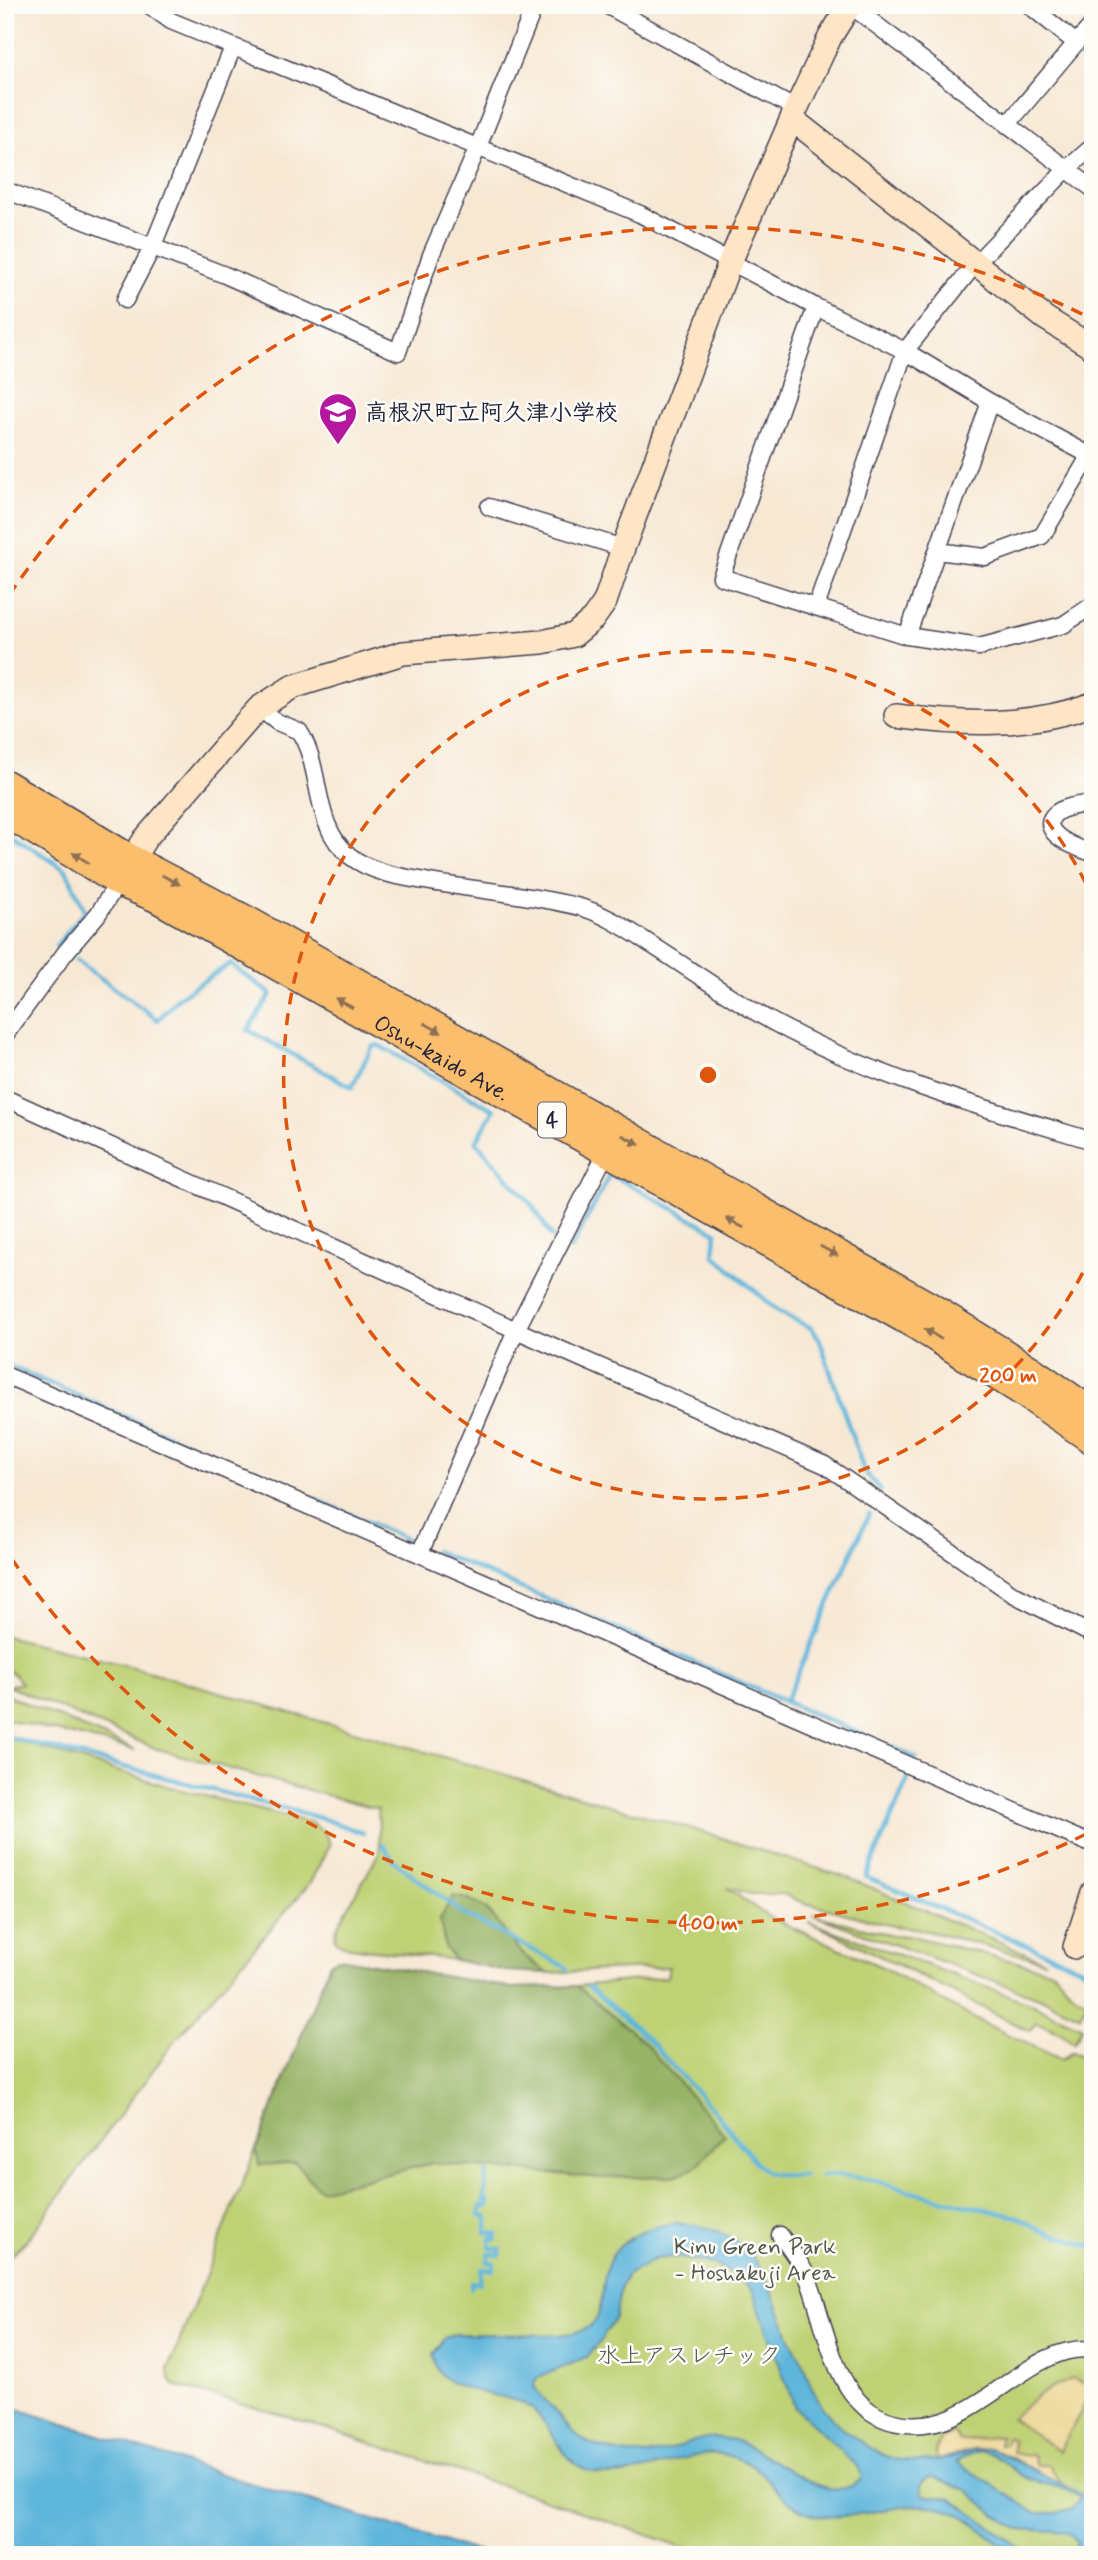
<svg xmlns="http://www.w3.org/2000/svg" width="1098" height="2560" font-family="Mynerve,'Klee One',sans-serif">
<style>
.green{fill:#bfd175;stroke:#707a58;stroke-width:2}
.forest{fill:#97b366;stroke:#5c6a50;stroke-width:2}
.sand{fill:#eeda9e;stroke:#887e6c;stroke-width:2}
.water{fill:#5eb6db;stroke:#406c8b;stroke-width:2;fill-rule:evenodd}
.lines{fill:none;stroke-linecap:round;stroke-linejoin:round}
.stream{stroke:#5eb6db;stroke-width:4.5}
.street-casing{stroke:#424052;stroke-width:19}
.secondary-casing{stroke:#424052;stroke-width:26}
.highway-casing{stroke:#424052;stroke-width:33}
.street{stroke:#fff;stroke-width:16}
.secondary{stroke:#fde5c5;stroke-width:23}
.highway{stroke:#fabe6d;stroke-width:30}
.oneway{fill:#8e7054}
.ring{fill:none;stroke:#de560e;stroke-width:3.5;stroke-dasharray:12 9}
.labels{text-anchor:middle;stroke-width:5;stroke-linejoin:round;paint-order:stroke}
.shield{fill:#fdfcf7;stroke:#646373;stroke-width:2}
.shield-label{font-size:21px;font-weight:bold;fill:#22223b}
.poi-label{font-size:23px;font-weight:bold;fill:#22223b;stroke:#fdfcf7;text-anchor:start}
.street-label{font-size:23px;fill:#22223b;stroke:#fdfcf7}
.park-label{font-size:23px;fill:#51574c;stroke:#fdfcf7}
.centre{fill:#de560e;stroke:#fdfcf7;stroke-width:3.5}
.ring-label{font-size:21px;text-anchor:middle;font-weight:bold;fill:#de560e;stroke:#fdfcf7;stroke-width:5;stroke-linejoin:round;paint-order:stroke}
</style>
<rect width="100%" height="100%" fill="#fdfcf7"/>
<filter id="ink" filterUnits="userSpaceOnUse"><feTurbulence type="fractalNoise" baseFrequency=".0143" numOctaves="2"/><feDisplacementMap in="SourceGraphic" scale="14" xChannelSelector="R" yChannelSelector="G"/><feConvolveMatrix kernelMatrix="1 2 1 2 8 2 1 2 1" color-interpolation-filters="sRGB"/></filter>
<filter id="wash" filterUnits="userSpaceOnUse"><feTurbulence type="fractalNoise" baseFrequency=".00686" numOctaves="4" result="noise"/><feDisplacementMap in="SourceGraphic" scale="28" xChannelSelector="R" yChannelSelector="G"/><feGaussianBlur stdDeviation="1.57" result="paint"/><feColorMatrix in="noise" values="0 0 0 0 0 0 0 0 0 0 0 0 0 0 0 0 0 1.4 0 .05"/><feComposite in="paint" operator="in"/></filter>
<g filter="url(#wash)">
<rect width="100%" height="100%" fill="#f7e8d4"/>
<path class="green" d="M 5,1636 L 137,1668 L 709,1834 L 851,1879 L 1045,1961 L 915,1928 L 893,1926 L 801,1902 L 783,1894 L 752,1894 L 727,1888 L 769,1917 L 882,1967 L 977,2020 L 1062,2060 L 1072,2052 L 1093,2061 L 1093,2555 L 705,2555 L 556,2503 L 296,2419 L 174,2385 L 169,2379 L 168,2370 L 330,1963 L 338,1958 L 512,1988 L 577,1986 L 667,1977 L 669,1967 L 547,1973 L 522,1954 L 490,1913 L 445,1948 L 455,1960 L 350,1947 L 336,1942 L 335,1936 L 337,1927 L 380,1851 L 378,1809 L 157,1749 L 8,1686 L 21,1683 L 13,1673 L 5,1670 Z
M 5,1694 L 7,1695 L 135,1750 L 5,1719 Z
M 5,1737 L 170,1787 L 311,1823 L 324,1832 L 330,1844 L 310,1883 L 177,2038 L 26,2241 L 10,2256 L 5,2257 Z
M 813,1915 L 892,1935 L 912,1936 L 1053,1971 L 1073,1993 L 1087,2002 L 1081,2016 L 1041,1998 Z
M 809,1922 L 1027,2002 L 1082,2027 L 1074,2043 L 1061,2033 L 1036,2022 L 1030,2031 C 956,1995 883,1956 809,1922 Z"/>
<path class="forest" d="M 453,1896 C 492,1901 496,1925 520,1951 C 528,1960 538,1966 547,1973 L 506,1971 L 455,1960 L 445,1948 L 440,1919 Z
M 338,1958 L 512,1988 L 577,1986 L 643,2041 L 725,2135 L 695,2168 L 674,2176 L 602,2178 L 433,2163 L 320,2190 L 295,2163 L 259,2165 L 256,2150 L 330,1963 Z"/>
<path class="sand" d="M 1073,2378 L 1093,2387 L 1093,2390 L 1059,2451 L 1011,2418 L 1038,2395 Z
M 955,2433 L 960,2441 L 1001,2436 L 999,2444 L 1005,2444 L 1007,2437 L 1013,2440 L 1013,2453 L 1033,2455 L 1036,2465 L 1049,2465 L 1060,2482 C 1034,2475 1006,2447 979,2449 C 965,2450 951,2458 936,2459 L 936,2450 L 941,2438 Z"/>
<path class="water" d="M 674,2223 C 752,2226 765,2272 789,2335 C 792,2344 797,2351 801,2359 C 807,2376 813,2393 823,2408 C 833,2421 849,2434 863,2443 C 873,2450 889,2459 901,2460 C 916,2462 935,2461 949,2458 C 963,2454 976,2448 990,2448 L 1085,2496 L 1093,2481 L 1093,2555 L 1071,2555 L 1077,2543 L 1068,2532 L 1019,2529 L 996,2515 L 967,2490 L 934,2477 L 928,2478 L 921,2484 L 923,2495 L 952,2499 L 1019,2547 L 1039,2555 C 1033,2555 1024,2556 1018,2555 C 1012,2553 1005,2547 1000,2544 C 980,2529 963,2511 937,2507 C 895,2500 843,2527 806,2512 C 772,2499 770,2464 725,2455 C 681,2446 626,2493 580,2467 C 555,2452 550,2417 524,2404 C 496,2390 436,2396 433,2354 L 445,2338 L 456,2334 L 558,2335 C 602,2331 599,2317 604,2281 C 608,2243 641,2228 674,2223 ZM 675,2257 L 709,2263 L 723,2268 L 752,2289 L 795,2408 L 857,2466 L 862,2478 C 831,2514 769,2451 737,2441 C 700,2430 688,2447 654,2454 C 636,2458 614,2452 596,2446 C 570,2436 557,2411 538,2392 L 534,2386 L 536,2379 L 587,2357 L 601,2341 L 615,2318 L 621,2286 L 627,2275 L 655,2259 ZM 980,2451 C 999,2452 1007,2468 1023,2476 C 1043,2486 1063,2485 1081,2498 L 1073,2508 L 1055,2513 L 1036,2513 L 957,2462 L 964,2457 Z
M 5,2405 L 243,2481 L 490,2555 L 5,2555 Z"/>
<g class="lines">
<path class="stream" d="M 5,830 L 66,870 L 85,911 L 56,946
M 76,960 L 158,1020 L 179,997 L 230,964 L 271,994 L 248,1030 L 352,1087 L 372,1047 L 378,1045 L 494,1110 L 476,1142 L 532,1205 L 552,1237
M 571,1249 L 610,1174 L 716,1232 L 714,1255 L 779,1312 L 811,1328 L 819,1338 L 864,1471 L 880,1490
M 5,1364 L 411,1541
M 435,1551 L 916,1758
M 785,1702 L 869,1514
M 5,1736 L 324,1819 L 363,1833
M 908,1779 L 866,1877 L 1093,1973
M 383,1845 L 393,1860 L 465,1915 L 567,1968
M 589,1987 L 647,2038 L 721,2119 L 755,2162 L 768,2173 L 789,2176 L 804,2175
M 821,2176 L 837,2175 L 874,2180 L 916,2193 L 1018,2217 L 1041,2230 L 1093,2247
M 471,2288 L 472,2282 L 480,2283 L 482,2269 L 493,2270 L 494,2263 L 488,2262 L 489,2254 L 500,2255 L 501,2249 L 490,2248 L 491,2238 L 496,2239 L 497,2234 L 486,2232 L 488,2217 L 480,2216 L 481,2206 L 487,2207 L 488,2201 L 484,2201 L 487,2172"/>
</g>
</g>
<g filter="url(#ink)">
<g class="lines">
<defs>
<path id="street" d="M 149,5 L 171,21 L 640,214 L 816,307 L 905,351 L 990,402 L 1093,457
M 606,5 L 796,109
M 850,5 L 1093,189
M 1076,43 L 1093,24
M 1007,125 L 1076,43 L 1029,5
M 5,190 L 225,275 L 398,352 L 431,255 L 478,147 L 535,5
M 125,300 L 152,248 L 233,47
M 816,307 L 721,577 L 907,636 L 979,647 L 1063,625 L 1093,605
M 489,507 L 623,548
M 937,551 L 985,557 L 1042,536 L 1090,455
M 816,607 L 905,351 L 976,263 L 1066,170 L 1093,146
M 907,636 L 990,402
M 259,708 L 277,722 L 299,731 C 324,769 311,825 350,856 C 370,872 400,877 425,881 C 474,890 527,894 576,906 C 605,913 630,931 655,947 C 694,972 732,999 771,1021 C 872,1077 983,1108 1093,1141
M 1093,803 C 1081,805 1065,806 1056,813 C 1034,832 1080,850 1093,853
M 5,1035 L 65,953 L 98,914 L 119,881
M 5,1098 L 516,1330 L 825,1465 L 1013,1594 L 1093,1635
M 5,1375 L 1093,1845
M 420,1553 L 516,1330 L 607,1151
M 780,2235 C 791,2250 802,2264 809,2281 C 831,2340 838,2432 924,2424 C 984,2419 1035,2341 1093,2350"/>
<path id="secondary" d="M 792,119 L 1045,318 L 1093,348
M 896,716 C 963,725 1029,728 1093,704
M 124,873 L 145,839 L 247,721 L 259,708 L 292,687 L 403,653 L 542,642 L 574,635 L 593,619 L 605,602 L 623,548 L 730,262 L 796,109 L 830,37 L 850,5
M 1075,1947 L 1093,1892"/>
<g id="highway">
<path d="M 5,785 L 132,861 L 248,922 L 927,1306 L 1032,1372 L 1093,1414"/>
<path id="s1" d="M 5,811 L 119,881 L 157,897 L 916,1324 L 1020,1389 L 1093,1439"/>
</g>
</defs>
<use href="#street" class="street-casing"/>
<use href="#secondary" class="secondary-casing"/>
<use href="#highway" class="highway-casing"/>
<use href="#street" class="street"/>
<use href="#secondary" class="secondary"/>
<use href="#highway" class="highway"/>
</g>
<defs><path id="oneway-solid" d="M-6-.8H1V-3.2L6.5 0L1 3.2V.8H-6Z" transform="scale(1.75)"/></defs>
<g class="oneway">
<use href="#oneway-solid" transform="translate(81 858) rotate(-148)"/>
<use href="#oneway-solid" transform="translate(171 880) rotate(28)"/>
<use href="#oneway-solid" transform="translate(344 1003) rotate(-151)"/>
<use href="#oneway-solid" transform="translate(433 1028) rotate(30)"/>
<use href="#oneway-solid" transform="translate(631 1140) rotate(29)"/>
<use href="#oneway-solid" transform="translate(735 1223) rotate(-151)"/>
<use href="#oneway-solid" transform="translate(829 1251) rotate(29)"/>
<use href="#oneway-solid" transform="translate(933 1334) rotate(-148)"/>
</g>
</g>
<g class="ring">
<path d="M1092 1254A424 424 0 1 1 1092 896"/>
<path d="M1086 1834A848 848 0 0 1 9 1555M9 595A848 848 0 0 1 1086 316"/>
</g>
<defs>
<symbol id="school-pin" viewBox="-11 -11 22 30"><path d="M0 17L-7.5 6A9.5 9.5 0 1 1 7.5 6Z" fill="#b5179e" stroke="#fdfcf7"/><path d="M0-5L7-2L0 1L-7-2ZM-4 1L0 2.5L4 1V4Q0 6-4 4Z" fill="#fff"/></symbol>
</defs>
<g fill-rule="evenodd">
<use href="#school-pin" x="316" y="390" width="44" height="60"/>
</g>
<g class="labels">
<rect class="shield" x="538" y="1102.5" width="28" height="35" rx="5"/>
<g class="shield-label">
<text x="552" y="1127">4</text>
</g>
<g class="poi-label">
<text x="365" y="420">高根沢町立阿久津小学校</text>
</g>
<g class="street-label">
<text dy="8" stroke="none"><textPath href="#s1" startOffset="502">Oshu-kaido Ave.</textPath></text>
</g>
<g class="park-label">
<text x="755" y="2254">Kinu Green Park<tspan x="755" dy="26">- Hoshakuji Area</tspan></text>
<text x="689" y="2363">水上アスレチック</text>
</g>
</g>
<circle cx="708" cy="1075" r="10" class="centre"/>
<g class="ring-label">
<text x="1008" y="1382">200 m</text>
<text x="708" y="1930">400 m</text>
</g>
<rect width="1098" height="2560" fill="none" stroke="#fdfcf7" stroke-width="28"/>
</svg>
